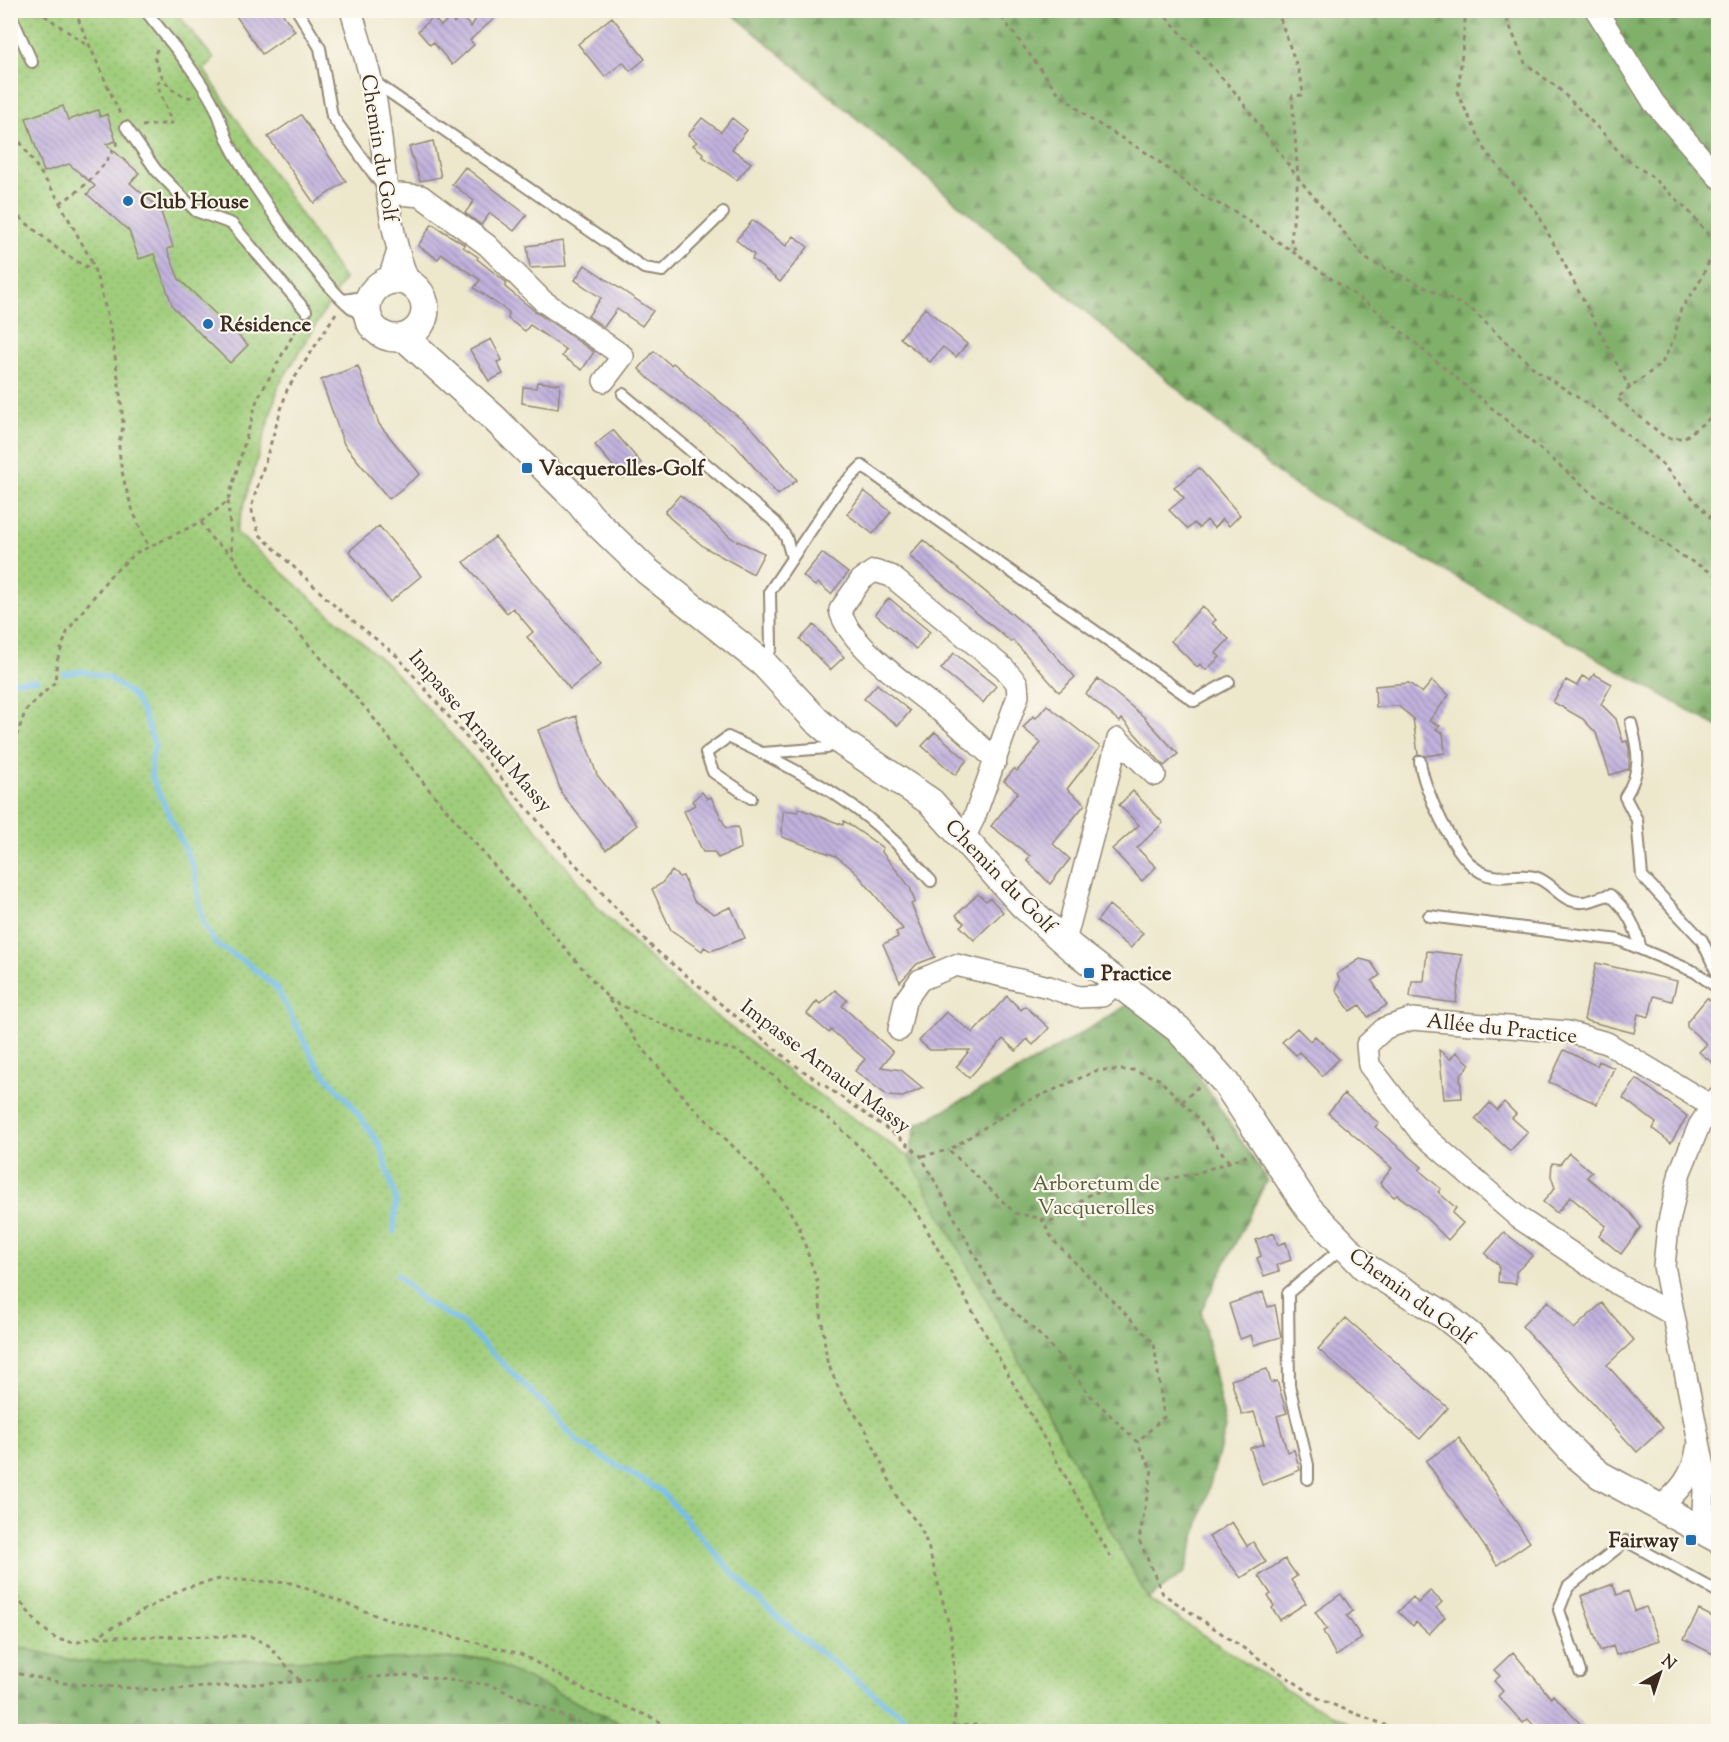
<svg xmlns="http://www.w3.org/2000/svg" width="1729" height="1742" font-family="'Sorts Mill Goudy',serif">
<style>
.grass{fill:url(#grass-dots);stroke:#6e7c4c;stroke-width:1.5}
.forest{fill:url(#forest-firs);stroke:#5e6d44;stroke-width:1.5}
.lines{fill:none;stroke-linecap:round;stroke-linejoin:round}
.stream{stroke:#76beee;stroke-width:5}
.building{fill:url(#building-back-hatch)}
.service-casing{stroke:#948875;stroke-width:14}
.minor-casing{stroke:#948875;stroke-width:24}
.tertiary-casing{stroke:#948875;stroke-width:30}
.path{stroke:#948875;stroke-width:3;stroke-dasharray:4.5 4.5;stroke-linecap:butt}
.service{stroke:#fff;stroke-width:10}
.minor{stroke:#fff;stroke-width:21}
.tertiary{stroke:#fff;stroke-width:27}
.poi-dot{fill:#1f6fb2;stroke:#fbf7ec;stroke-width:2}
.labels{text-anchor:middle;stroke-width:4.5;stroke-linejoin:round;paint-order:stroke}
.street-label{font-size:21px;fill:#3b2a1e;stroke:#fbf7ec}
.poi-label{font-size:21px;font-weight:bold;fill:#3b2a1e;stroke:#fbf7ec;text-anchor:start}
.park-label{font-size:21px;fill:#595b3a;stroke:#fbf7ec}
</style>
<defs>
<pattern id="grass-dots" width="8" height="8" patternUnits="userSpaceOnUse" patternTransform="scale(1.5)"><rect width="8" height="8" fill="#a0cd7b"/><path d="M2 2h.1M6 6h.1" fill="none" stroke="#8bb06a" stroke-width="1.8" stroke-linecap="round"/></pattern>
<pattern id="forest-firs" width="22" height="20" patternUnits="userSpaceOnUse" patternTransform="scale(1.5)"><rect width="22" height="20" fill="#80b06b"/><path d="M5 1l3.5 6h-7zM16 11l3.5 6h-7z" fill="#6a8f57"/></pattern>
<pattern id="building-back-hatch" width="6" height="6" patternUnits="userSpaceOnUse" patternTransform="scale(1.5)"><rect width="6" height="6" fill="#c1b2de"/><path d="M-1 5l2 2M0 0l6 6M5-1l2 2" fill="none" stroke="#9e91b3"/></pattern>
</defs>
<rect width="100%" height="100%" fill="#fbf7ec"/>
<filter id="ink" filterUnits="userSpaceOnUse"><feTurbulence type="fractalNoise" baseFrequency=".0167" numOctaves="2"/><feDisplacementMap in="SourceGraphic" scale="12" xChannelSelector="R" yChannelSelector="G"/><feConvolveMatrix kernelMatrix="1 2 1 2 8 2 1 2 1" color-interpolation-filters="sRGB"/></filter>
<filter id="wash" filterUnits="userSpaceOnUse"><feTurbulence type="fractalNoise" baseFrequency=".008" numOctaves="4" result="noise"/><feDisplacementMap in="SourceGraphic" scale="24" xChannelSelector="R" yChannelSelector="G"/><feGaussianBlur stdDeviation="1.35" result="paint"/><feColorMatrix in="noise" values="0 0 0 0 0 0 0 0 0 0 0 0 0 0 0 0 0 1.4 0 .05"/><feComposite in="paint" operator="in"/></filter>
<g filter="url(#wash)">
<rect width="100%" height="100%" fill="#ede7cc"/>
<path class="grass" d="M 11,11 L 175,11 L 214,59 L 204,70 L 344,279 L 279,385 L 236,532 L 389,666 L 542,835 L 597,907 L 687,994 L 815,1092 L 909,1157 L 1148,1599 L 1299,1698 L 1365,1731 L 637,1731 L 484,1658 L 79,1662 L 11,1645 Z"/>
<path class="forest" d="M 729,11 L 1718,11 L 1718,727 L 1287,481 Z
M 1131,1003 L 1175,1040 L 1267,1180 L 1201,1311 L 1226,1428 L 1185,1572 L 1148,1599 L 909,1157 L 916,1125 L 1030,1064 Z
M 11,1645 L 79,1662 L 484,1658 L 637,1731 L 11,1731 Z"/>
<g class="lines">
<path class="stream" d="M 64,674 L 82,671 L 109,678 L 133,696 L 144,715 L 155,746 L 151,760 L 152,778 L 194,868 L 203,923 L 216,944 L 247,963 L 276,987 L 317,1065 L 351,1104 L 381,1147 L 396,1200 L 394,1232
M 10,681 L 37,680
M 397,1274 L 424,1302 L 461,1322 L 547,1407 L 579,1443 L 661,1491 L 748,1590 L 798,1635 L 917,1727"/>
</g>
<g id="blocks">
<path class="building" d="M 232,10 L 280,10 L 295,31 L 262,54 Z
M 481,10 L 504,10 L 470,40 L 474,45 L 452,65 L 433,42 L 430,45 L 418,31 L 433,17 L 441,26 L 450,18 L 454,23 L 461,16 L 471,27 Z
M 612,17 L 645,59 L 630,71 L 623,62 L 605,77 L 578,44 Z
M 63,106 L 68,120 L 98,110 L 100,117 L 107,114 L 116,141 L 106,144 L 139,173 L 130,183 L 160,209 L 173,247 L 167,249 L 179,279 L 248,345 L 230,363 L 173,307 L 154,254 L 139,259 L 129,231 L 87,194 L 95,186 L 69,164 L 44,172 L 26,118 Z
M 301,115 L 346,181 L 314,203 L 268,137 Z
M 702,118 L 721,132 L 732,118 L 747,130 L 732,149 L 751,163 L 737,180 L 702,156 L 704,154 L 693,145 L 697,142 L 688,135 Z
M 433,141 L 441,177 L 420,181 L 409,147 Z
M 465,167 L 527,215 L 514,231 L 490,213 L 481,225 L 465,213 L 474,201 L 452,184 Z
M 753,220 L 786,246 L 794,236 L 808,247 L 780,282 L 752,259 L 754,255 L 736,240 Z
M 432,224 L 465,245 L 463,247 L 478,257 L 477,259 L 507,283 L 505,287 L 536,312 L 594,352 L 582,370 L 562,356 L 566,350 L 530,325 L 525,331 L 508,319 L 509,312 L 474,288 L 480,280 L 442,254 L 438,259 L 418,246 Z
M 563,241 L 566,266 L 530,268 L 527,246 Z
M 585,265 L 653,311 L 642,326 L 617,309 L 604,327 L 588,316 L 601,298 L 575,280 Z
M 925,308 L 967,344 L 956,357 L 943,347 L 930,362 L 900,338 Z
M 491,339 L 502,360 L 497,362 L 503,374 L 489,381 L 470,350 Z
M 654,351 L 671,365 L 673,363 L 754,430 L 797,480 L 778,495 L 735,445 L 649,379 L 639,369 Z
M 358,366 L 379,424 L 420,474 L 389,499 L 344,444 L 321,380 Z
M 537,382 L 560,384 L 558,409 L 522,403 L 523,387 L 536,388 Z
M 613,430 L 641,463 L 623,478 L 595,445 Z
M 1199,468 L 1240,515 L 1229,526 L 1222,519 L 1214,528 L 1207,520 L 1199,528 L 1194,523 L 1188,529 L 1169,510 L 1184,498 L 1174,487 Z
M 864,491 L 891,512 L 873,534 L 847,514 Z
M 680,495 L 733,539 L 764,553 L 753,574 L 704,547 L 670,518 L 665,512 Z
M 379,526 L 421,576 L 390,602 L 349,551 Z
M 495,537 L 601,664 L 570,689 L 527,637 L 533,632 L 513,608 L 507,613 L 464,562 Z
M 923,540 L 1036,634 L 1075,677 L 1059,692 L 1013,640 L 1011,642 L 909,556 Z
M 822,553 L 848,573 L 831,594 L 818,583 L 815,586 L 803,576 Z
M 889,598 L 930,632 L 916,649 L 875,614 Z
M 1202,606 L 1216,620 L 1212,623 L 1229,639 L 1216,653 L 1220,657 L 1206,670 L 1200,664 L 1197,667 L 1171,641 Z
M 814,625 L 844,657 L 830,670 L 800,639 Z
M 954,653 L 996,686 L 983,703 L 941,669 Z
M 1594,674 L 1612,684 L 1601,704 L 1616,719 L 1623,742 L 1627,741 L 1629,748 L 1629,769 L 1610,775 L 1596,733 L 1583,719 L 1553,702 L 1566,680 L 1577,686 L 1582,676 L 1590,680 Z
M 1098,679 L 1144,717 L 1178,754 L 1164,766 L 1122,719 L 1120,722 L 1086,694 Z
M 1432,681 L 1449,695 L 1429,721 L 1440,726 L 1436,729 L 1443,733 L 1445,753 L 1425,756 L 1418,754 L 1413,718 L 1398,706 L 1376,707 L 1375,686 L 1409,683 L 1422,693 Z
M 877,684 L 910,711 L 898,726 L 864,699 Z
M 1047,705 L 1100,747 L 1067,789 L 1085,804 L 1053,844 L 1070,859 L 1050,884 L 1027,860 L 1030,856 L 991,826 L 1018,792 L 1004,781 L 1014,769 L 1017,771 L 1041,743 L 1023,728 L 1033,716 L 1036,718 Z
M 576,716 L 597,775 L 637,825 L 606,850 L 562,794 L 538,730 Z
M 935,732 L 967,760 L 955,775 L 922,746 Z
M 1133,791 L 1163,823 L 1137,848 L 1156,867 L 1142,881 L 1112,849 L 1139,825 L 1119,805 Z
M 702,792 L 707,799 L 711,797 L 726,828 L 738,827 L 741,848 L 718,858 L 714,852 L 703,852 L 684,811 L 695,805 L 692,801 Z
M 798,808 L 843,825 L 844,821 L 883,848 L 881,851 L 910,887 L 915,902 L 911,904 L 935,957 L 917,964 L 900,982 L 883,944 L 898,937 L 896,932 L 903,929 L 855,871 L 836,856 L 782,837 L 783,810 L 798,812 Z
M 672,871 L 679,877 L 683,876 L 694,901 L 714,914 L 731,907 L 745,938 L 711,951 L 704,947 L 702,951 L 671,930 L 652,889 L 661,884 Z
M 978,894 L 986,901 L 990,898 L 1003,912 L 974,940 L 960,926 L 964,923 L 956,915 Z
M 1109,905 L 1143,933 L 1131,948 L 1097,921 Z
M 1427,951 L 1462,955 L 1456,1003 L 1410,997 L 1412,981 L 1424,981 Z
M 1360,959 L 1371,962 L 1380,975 L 1372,981 L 1387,1005 L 1368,1017 L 1360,1005 L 1350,1011 L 1336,990 L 1340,980 L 1337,974 Z
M 1596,963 L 1677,981 L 1672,1001 L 1654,996 L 1649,1017 L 1638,1014 L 1634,1033 L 1584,1020 Z
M 835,990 L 847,1000 L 842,1006 L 893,1052 L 881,1067 L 901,1070 L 923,1088 L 903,1097 L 888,1096 L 855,1071 L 865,1059 L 831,1030 L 829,1033 L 807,1014 L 817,1001 L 820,1004 Z
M 1007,996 L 1021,1010 L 1025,1006 L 1049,1028 L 1033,1045 L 1027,1039 L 1016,1051 L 1003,1039 L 969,1078 L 956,1067 L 970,1050 L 930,1050 L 919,1041 L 946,1012 L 973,1033 Z
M 1707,998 L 1719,1007 L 1719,1068 L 1699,1052 L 1707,1044 L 1687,1027 L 1687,1022 Z
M 1297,1028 L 1310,1041 L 1315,1036 L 1339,1059 L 1322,1076 L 1299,1052 L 1296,1055 L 1282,1042 Z
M 1439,1050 L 1450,1059 L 1456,1052 L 1470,1064 L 1460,1076 L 1462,1098 L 1444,1099 Z
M 1564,1050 L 1597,1066 L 1599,1061 L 1614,1068 L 1597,1104 L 1549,1082 Z
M 1637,1079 L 1687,1116 L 1671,1143 L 1653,1129 L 1656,1123 L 1623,1098 Z
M 1344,1094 L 1379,1123 L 1375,1127 L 1422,1167 L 1419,1170 L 1441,1189 L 1438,1192 L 1456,1208 L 1452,1213 L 1463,1223 L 1448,1240 L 1420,1212 L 1397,1195 L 1394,1197 L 1380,1183 L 1392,1168 L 1328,1113 Z
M 1504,1102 L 1516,1114 L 1512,1118 L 1528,1132 L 1510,1151 L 1475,1119 L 1490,1103 L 1497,1110 Z
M 1569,1153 L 1592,1172 L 1587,1177 L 1630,1212 L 1641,1227 L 1621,1254 L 1599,1236 L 1606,1226 L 1570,1197 L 1557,1213 L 1543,1202 L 1555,1188 L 1551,1176 L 1552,1163 L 1560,1164 Z
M 1504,1232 L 1533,1255 L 1516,1272 L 1516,1284 L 1498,1282 L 1499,1265 L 1485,1254 Z
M 1274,1233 L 1278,1245 L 1286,1242 L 1291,1260 L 1277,1265 L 1279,1271 L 1264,1276 L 1257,1258 L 1261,1256 L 1256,1240 Z
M 1263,1292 L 1268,1307 L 1275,1305 L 1281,1337 L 1254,1345 L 1251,1335 L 1240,1339 L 1229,1304 Z
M 1548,1301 L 1574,1329 L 1602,1303 L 1634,1340 L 1607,1365 L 1663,1428 L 1637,1452 L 1522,1326 Z
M 1346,1318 L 1448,1408 L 1420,1439 L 1318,1349 Z
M 1267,1369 L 1271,1383 L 1277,1381 L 1287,1413 L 1277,1416 L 1287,1452 L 1294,1450 L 1300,1470 L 1262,1485 L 1250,1448 L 1264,1444 L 1254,1412 L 1242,1415 L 1231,1380 Z
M 1459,1438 L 1530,1542 L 1497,1565 L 1426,1461 Z
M 1232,1522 L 1247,1546 L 1253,1542 L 1266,1562 L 1241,1578 L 1209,1537 Z
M 1285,1559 L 1297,1576 L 1291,1580 L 1306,1603 L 1280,1620 L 1272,1608 L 1274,1606 L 1268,1596 L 1271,1594 L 1259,1576 Z
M 1613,1584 L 1617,1595 L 1628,1591 L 1635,1611 L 1646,1607 L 1659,1640 L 1616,1655 L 1613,1646 L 1600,1651 L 1581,1596 Z
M 1430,1591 L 1442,1602 L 1436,1608 L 1445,1617 L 1429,1634 L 1416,1622 L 1413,1626 L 1398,1612 L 1413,1597 L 1418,1603 Z
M 1341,1594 L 1353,1611 L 1347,1616 L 1362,1638 L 1336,1656 L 1323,1631 L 1327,1629 L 1315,1612 Z
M 1699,1610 L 1719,1620 L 1719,1657 L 1684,1639 Z
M 1513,1652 L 1551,1698 L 1553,1695 L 1587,1731 L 1539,1731 L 1528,1719 L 1523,1723 L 1498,1696 L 1503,1691 L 1494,1681 L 1500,1676 L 1494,1670 Z"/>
</g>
</g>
<g filter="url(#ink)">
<use href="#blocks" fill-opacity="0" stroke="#948875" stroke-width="1.5"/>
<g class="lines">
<defs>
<path id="service" d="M 145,10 C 169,41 197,72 215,107 C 221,119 224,133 230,145 C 250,184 330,302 368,319
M 297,10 L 320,48 L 332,116 L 383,187
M 10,13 L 32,62
M 373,81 L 644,268 L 663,271 L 723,213
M 126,127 L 156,170 L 196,211 L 232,224 L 306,311
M 344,300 L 370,296
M 623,394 L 775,522 L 786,537 L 792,558
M 764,664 L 771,648 L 770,591 L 838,490 L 862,466 L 1194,701 L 1229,682
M 1631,723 C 1639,753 1642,770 1625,797 L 1637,820 L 1642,876 L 1702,940 L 1718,975
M 763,753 L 827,748
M 1420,761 C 1423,789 1455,858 1481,872 C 1499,882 1518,872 1535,877 C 1553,882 1562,904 1583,902 C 1591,902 1601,896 1610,895 C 1628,911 1635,925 1641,949
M 751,798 L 713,772 L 706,753 L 728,737 C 785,763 848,796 893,840 C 907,853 919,868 931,881
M 1429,916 L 1619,940 L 1695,972 L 1718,988
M 1308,1479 L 1308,1465 L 1289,1385 L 1288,1293 L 1343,1247
M 1580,1672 L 1559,1610 L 1568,1587 L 1626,1541 L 1718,1592"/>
<path id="minor" d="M 351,10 C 360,42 372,75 377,108 C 386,166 386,229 410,284
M 1596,10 L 1654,103 L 1718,177
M 387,193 L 421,196 L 487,245 L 543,301 L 623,356 L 604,381
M 388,281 L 398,251
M 964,838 L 974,818 L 1018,696 L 1017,683 L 1004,668 L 891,576 L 874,571 L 861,580 L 840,610 C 848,647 924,697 955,723 C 969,735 982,748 996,760
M 1065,941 L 1118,739 L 1155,775
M 899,1030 L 905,1001 L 920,980 L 956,965 L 1049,987 L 1078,997 L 1102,996 L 1118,981
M 1672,1314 L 1619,1285 L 1519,1218 L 1421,1133 L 1369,1065 L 1367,1045 L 1385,1028 L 1412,1019 L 1568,1032 L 1607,1043 L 1718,1110
M 1658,1509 C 1679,1491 1693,1477 1697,1449
M 1702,1531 L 1705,1472 L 1664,1266 L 1668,1226 L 1680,1172 L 1699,1126 L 1718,1097"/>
<path id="tertiary" d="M367 309a29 29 0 1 1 58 0a29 29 0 1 1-58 0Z
M 404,337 L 495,419 L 579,502 L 591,517 L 647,571 L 764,664 L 816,720 L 843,743 L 931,802 L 1023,905 L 1072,948 L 1178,1029 L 1225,1082 L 1309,1209 L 1365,1267 L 1444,1315 L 1469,1335 L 1500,1364 L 1535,1410 L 1575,1454 L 1600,1475 L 1718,1539"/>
</defs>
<use href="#service" class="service-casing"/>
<use href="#minor" class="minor-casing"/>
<use href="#tertiary" class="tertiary-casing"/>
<path class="path" d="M 37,10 L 88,46
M 76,10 L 80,24 L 120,114
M 996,10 L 1057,91 L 1090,119 L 1150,155 L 1206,198 L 1234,211 L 1375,309 L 1593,494 L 1682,556 L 1718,576
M 1160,10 L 1234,91 L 1298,178 L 1366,259 L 1471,309 L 1537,371 L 1597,410 L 1659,461 L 1718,526
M 1277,10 L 1301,78 L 1303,95 L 1292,96 L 1298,178 L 1291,240 L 1296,252
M 1466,10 L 1458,95 L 1487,153 L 1537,212 L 1630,389
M 1503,10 L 1525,63 L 1559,89 L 1606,136 L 1622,156 L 1651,176 L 1687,209 L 1717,245 L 1699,283 L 1681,309 L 1674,339 L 1662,363 L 1617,398 L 1666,438 L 1684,438 L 1718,412
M 157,49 L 154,57 C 162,79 169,95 194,98
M 142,126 L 172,123 L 157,84 L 162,78
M 10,127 L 55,194 L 91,260 L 86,267 L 59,250 L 19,217 L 10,184
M 10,150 L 18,138
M 60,203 C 85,188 105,168 118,141
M 10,222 L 19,217
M 91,260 C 110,312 118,368 123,423 C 123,431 119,438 119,446 C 121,481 133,516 149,547
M 336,313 L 287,390 L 251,508 L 259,534 L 336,607 L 397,656 L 567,855 L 652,947 L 792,1063 L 899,1137 L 921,1156 L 996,1294 L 1047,1342 L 1092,1397 L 1137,1442 L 1152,1470 L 1139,1540 L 1163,1594 L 1321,1700 L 1403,1732
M 228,501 L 232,554
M 201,522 L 212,539 L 233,556 L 249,583 L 295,629 L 368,711 L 426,786 L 607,997 L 638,1043 L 689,1103 L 750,1163 L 783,1200 L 799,1227 L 817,1281 L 827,1361 L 840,1392 L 867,1432 L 899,1501 L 920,1526 L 928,1546 L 951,1632 L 957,1705 L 953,1726
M 10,753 L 26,710 L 55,682 L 57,661 L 68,630 L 110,576 L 136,553 L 201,522 L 228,501 L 257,400 L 299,324
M 608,998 L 642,1016 L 714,1045 L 738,1051 L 757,1063 L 836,1124 L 883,1170 L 917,1212 L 1113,1561
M 1182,1102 L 1200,1085
M 922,1156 L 949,1150
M 1229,1162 L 1195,1115 L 1159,1079 L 1133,1070 L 1098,1070 L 1056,1089 L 1023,1103 L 949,1150 L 1015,1213 L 1053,1221 L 1092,1193 L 1194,1174 L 1247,1156
M 1041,1218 L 1053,1240 L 1154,1343 L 1164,1417 L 1137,1442
M 10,1589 L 38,1624 L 56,1639 L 75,1643 L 95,1637 L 184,1588 L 220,1579 L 292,1583 L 388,1620 L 521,1654 L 585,1690 L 653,1718 L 678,1732
M 97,1637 L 250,1636 L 268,1645 L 300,1681
M 10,1672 L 63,1683 L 157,1690 L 407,1675 L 490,1685 L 601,1732
M 948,1732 L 953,1726 L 980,1725 L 1038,1732"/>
<use href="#service" class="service"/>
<use href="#minor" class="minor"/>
<use href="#tertiary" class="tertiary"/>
</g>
</g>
<g class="poi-dot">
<circle cx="128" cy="201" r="6"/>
<circle cx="208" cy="324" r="6"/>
<rect x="521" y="462" width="12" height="12" rx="3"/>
<rect x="1083" y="967" width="12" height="12" rx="3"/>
<rect x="1685" y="1534" width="12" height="12" rx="3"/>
</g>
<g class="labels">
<g class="street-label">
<text transform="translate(380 148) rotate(81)" y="7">Chemin du Golf</text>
<text transform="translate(481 731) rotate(49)" y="7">Impasse Arnaud Massy</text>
<text transform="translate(1001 876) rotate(46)" y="7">Chemin du Golf</text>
<text transform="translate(1502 1028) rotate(6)" y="7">Allée du Practice</text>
<text transform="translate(826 1066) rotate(37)" y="7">Impasse Arnaud Massy</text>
<text transform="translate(1412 1296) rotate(36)" y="7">Chemin du Golf</text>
</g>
<g class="poi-label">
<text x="140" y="208">Club House</text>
<text x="220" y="331">Résidence</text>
<text x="539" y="475">Vacquerolles-Golf</text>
<text x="1101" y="980">Practice</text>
<text x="1679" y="1547" text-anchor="end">Fairway</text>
</g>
<g class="park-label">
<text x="1096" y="1190">Arboretum de<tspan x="1096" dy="24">Vacquerolles</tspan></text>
</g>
</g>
<rect width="1729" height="1742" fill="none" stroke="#fbf7ec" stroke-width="36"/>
<g transform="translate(1660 1673) rotate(39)" stroke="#fbf7ec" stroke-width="4.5" paint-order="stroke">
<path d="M0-4.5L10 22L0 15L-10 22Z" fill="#3b2a1e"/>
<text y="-9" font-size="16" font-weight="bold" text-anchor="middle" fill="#3b2a1e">N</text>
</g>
</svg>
